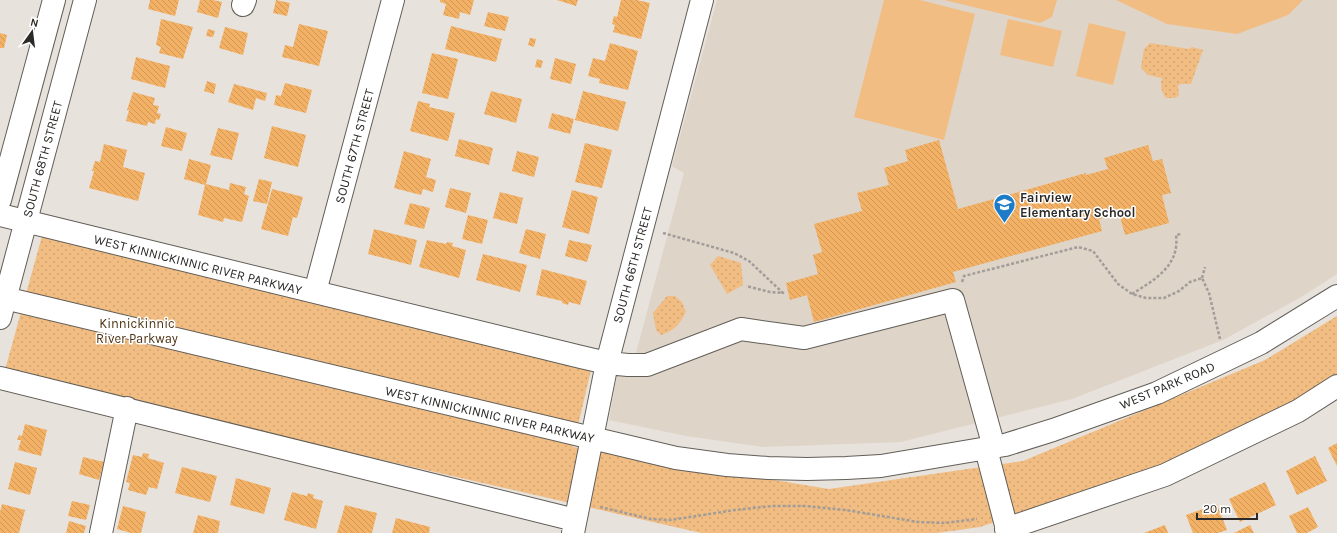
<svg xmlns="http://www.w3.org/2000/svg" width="1337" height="533" font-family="Karla,sans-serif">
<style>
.built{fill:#dfd4c8}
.grass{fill:#f1bd83}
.park{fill:url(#park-dots)}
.building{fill:url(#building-back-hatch)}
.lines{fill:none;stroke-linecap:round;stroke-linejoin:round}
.minor-casing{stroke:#625e58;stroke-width:24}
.path{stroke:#a29d99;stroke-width:2.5;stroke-dasharray:3 2;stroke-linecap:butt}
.minor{stroke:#fff;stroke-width:22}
.labels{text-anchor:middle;stroke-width:3;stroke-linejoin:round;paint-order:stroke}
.street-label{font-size:13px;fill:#2c2a28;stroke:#fff}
.poi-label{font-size:13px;font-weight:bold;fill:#2c2a28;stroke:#fff;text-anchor:start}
.park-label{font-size:13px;fill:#4e3413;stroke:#fff}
</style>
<defs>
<pattern id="park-dots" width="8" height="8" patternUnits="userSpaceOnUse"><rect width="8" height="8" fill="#f1bd83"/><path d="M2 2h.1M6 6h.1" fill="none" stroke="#cfa371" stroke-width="1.8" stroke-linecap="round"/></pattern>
<pattern id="building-back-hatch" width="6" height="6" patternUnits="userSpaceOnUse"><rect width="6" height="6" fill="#f3b165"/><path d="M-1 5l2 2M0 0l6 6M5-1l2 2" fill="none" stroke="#d09858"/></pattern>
</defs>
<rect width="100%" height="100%" fill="#e8e2dc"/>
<path class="built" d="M 717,0 L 1337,0 L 1337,274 L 1303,296 L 1223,340 L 1072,399 L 901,442 L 763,447 L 686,436 L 609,420 L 618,369 L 631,372 L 684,173 L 672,166 Z"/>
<path class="grass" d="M 884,0 L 920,0 L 975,14 L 944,140 L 854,117 Z
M 944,0 L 1057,0 L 1052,17 L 1040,23 Z
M 1116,0 L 1303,0 L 1288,15 L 1237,34 L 1167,24 Z
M 1008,19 L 1062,31 L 1053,67 L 1000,55 Z
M 1089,23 L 1126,32 L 1113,85 L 1076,76 Z"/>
<path class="park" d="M 1150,43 L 1189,49 L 1192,47 L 1203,50 L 1191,84 L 1180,84 L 1178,86 L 1179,95 L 1175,98 L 1166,98 C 1161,92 1160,85 1162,78 L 1148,75 L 1141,68 L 1144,49 Z
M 42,236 L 591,370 L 573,447 L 829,489 L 1023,461 L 1265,360 L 1337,316 L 1337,379 L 1181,461 L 980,527 L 937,533 L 701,533 L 278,436 L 5,370 Z
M 718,256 L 741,263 L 743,285 L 727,294 L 710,265 Z
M 667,296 L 675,296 L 682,302 L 686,312 C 679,325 675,330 661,335 L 656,330 L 653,313 Z"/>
<path class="building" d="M 150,0 L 179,0 L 175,16 L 148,9 Z
M 200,0 L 213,0 L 222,2 L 218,18 L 197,12 Z
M 276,0 L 290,3 L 287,16 L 273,13 Z
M 440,0 L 474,0 L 470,15 L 460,12 L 459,19 L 443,15 L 446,4 L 440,2 Z
M 557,0 L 578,0 L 576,6 Z
M 621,0 L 637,0 L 650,3 L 641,39 L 613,32 L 615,25 L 612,24 L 614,16 L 617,17 Z
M 488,12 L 509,17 L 505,31 L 484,26 Z
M 161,19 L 193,27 L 183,59 L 159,53 L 161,47 L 156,45 Z
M 299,24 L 328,31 L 319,66 L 282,57 L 285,45 L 293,47 Z
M 451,26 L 502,39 L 496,62 L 445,49 Z
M 225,27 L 248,33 L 243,55 L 219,48 Z
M 208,29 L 215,31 L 213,37 L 206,36 Z
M 0,33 L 7,35 L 4,48 L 0,48 Z
M 530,38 L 536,39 L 534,47 L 528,45 Z
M 610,43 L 638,51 L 628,90 L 599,83 L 600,79 L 588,76 L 593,58 L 605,61 Z
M 432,53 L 458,59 L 448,99 L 422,93 Z
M 136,57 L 170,66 L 165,88 L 131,79 Z
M 555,58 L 576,64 L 571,84 L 550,79 Z
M 537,59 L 543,61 L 541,68 L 535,67 Z
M 207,81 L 216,84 L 214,94 L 204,91 Z
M 285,83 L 312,90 L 306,113 L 274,105 L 276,95 L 281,96 Z
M 234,84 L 267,93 L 265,101 L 256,98 L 253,110 L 228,102 Z
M 491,91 L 522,99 L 516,123 L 484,114 Z
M 583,91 L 626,102 L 618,131 L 575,120 Z
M 133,92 L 155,98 L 153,105 L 159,106 L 157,113 L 161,114 L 159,120 L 156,119 L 155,124 L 148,122 L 147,126 L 126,121 L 129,110 L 127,110 Z
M 418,101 L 430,104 L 429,107 L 455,113 L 448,141 L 410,131 Z
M 552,113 L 574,119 L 570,134 L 548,128 Z
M 272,126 L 306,135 L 298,167 L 264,158 Z
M 166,127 L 187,133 L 182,151 L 161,146 Z
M 218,128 L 239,133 L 232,160 L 210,155 Z
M 459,139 L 493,148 L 489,165 L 455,156 Z
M 939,140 L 958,209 L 1086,173 L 1086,175 L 1108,169 L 1104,158 L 1148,145 L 1153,161 L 1162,159 L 1171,193 L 1162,195 L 1169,223 L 1125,235 L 1119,213 L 1099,219 L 1102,231 L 953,272 L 956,282 L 814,322 L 807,295 L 790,300 L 786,283 L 818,274 L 813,255 L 822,252 L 814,224 L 862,211 L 857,193 L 889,185 L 884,168 L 908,161 L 905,150 Z
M 585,143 L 612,150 L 602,188 L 575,182 Z
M 104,144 L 127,150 L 123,167 L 145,173 L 138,201 L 89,188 L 94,171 L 92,171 L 95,161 L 100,162 Z
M 404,151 L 431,159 L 426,177 L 436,180 L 433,192 L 423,189 L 421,195 L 394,188 Z
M 517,151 L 539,157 L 534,177 L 512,171 Z
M 189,159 L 211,165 L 206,184 L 229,190 L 230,183 L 246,187 L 244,194 L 249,196 L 242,222 L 224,218 L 223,222 L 198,215 L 205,185 L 184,179 Z
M 259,179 L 272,182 L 267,204 L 253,201 Z
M 450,188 L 471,193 L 466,213 L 445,207 Z
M 272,189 L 303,197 L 297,218 L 293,217 L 288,236 L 261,229 Z
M 572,190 L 598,197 L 589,234 L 562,227 Z
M 500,192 L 523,198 L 517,224 L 493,218 Z
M 410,203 L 430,208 L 424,229 L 404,224 Z
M 468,215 L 488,220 L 482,244 L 462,239 Z
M 374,229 L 417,240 L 411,265 L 368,254 Z
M 526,229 L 546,234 L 540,259 L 519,253 Z
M 427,240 L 446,244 L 447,242 L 453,243 L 452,246 L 466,250 L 459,278 L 419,267 Z
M 569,240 L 592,245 L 587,262 L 565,256 Z
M 483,254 L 527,265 L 520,292 L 476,280 Z
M 542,269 L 587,281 L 580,305 L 569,302 L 568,305 L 562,303 L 562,301 L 536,295 Z
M 25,424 L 47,430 L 41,456 L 18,450 L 21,440 L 17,440 L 19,435 L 22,436 Z
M 1337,443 L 1337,466 L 1328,448 Z
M 143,453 L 149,454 L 148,458 L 164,463 L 157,489 L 149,487 L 146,495 L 128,490 L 130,483 L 126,482 L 133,455 L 142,457 Z
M 1315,456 L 1327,481 L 1297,495 L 1286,471 Z
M 83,457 L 104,462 L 99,480 L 79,474 Z
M 15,462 L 37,468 L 30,495 L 8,489 Z
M 182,467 L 217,476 L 210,502 L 175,493 Z
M 236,478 L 271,488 L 264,514 L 230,505 Z
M 1265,482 L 1276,505 L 1240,522 L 1229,499 Z
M 292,492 L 307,496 L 308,493 L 314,495 L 313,498 L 323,501 L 316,529 L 284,520 Z
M 72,501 L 90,505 L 86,520 L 68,516 Z
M 2,504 L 25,510 L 19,533 L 0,533 L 0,512 Z
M 1217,504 L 1227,530 L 1218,533 L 1193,533 L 1186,515 Z
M 345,505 L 377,513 L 372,533 L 337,533 Z
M 123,506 L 146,512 L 141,533 L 131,533 L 117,529 Z
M 1308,507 L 1318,527 L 1307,533 L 1297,533 L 1289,516 Z
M 198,515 L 220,521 L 218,533 L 193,533 Z
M 396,518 L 430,527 L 429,533 L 392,533 Z
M 69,521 L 86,526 L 84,533 L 66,533 Z
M 1165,525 L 1168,533 L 1144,533 Z
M 1250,525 L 1254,533 L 1234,533 Z"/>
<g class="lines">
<defs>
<path id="minor" d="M 243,5 L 245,0
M 0,200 L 54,0
M 0,215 L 581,357 L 607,363 L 628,365 L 647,365 L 741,329 L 804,338 L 953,300 L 994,447
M 315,292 L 393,0
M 0,297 L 676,458 L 727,465 L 768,468 L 807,469 L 846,468 L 881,466 L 1005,445 L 1053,430 L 1157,393 L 1261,343 L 1337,296
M 0,318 L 85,0
M 0,378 L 575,520
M 986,449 L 1008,533
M 1006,529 L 1165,475 L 1298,411 L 1337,386
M 101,533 L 127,408
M 573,533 L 607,363 L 702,0"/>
</defs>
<use href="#minor" class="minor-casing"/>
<path class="path" d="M 663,233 L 734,253 L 749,261 L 783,293 L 770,292 L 746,286
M 1202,278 L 1205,267
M 962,282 L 964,276 L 1078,247 L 1093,251 L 1118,284 L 1132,294 L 1146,298 L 1164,298 L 1179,291 L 1190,282 L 1202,278 L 1209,293 L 1220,339
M 1132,294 C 1154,280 1180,266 1176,235 L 1181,234
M 600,507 L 651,519 L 670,520 L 735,510 L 772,506 L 806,506 L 846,510 L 918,522 L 945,523 L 977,519"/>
<use href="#minor" class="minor"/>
</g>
<defs>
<symbol id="school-pin" viewBox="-11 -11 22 30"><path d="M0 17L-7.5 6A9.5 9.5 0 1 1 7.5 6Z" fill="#1c7cc8" stroke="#fff"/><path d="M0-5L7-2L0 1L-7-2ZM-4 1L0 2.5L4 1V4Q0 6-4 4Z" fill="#fff"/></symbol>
</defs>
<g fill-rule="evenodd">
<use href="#school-pin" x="992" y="192" width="25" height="34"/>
</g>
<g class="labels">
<g class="street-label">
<text transform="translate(354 146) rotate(-75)" y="5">SOUTH 67TH STREET</text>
<text transform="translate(42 159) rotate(-75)" y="5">SOUTH 68TH STREET</text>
<text transform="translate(198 264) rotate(14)" y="5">WEST KINNICKINNIC RIVER PARKWAY</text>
<text transform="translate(632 265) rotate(-75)" y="5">SOUTH 66TH STREET</text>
<text transform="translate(1167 385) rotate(-23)" y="5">WEST PARK ROAD</text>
<text transform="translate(490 414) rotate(13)" y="5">WEST KINNICKINNIC RIVER PARKWAY</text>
</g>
<g class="poi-label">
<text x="1020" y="202">Fairview<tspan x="1020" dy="15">Elementary School</tspan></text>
</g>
<g class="park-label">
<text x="137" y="328">Kinnickinnic<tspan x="137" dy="15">River Parkway</tspan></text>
</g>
</g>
<g transform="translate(32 32) rotate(14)" stroke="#ffffff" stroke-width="3" paint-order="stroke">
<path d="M0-3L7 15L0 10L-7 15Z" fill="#2c2a28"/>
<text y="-6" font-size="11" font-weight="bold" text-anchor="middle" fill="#2c2a28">N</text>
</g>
<path d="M1197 513v6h60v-6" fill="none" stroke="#2c2a28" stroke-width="2"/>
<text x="1203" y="513" font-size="12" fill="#2c2a28" stroke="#ffffff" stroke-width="3" paint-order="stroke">20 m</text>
</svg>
